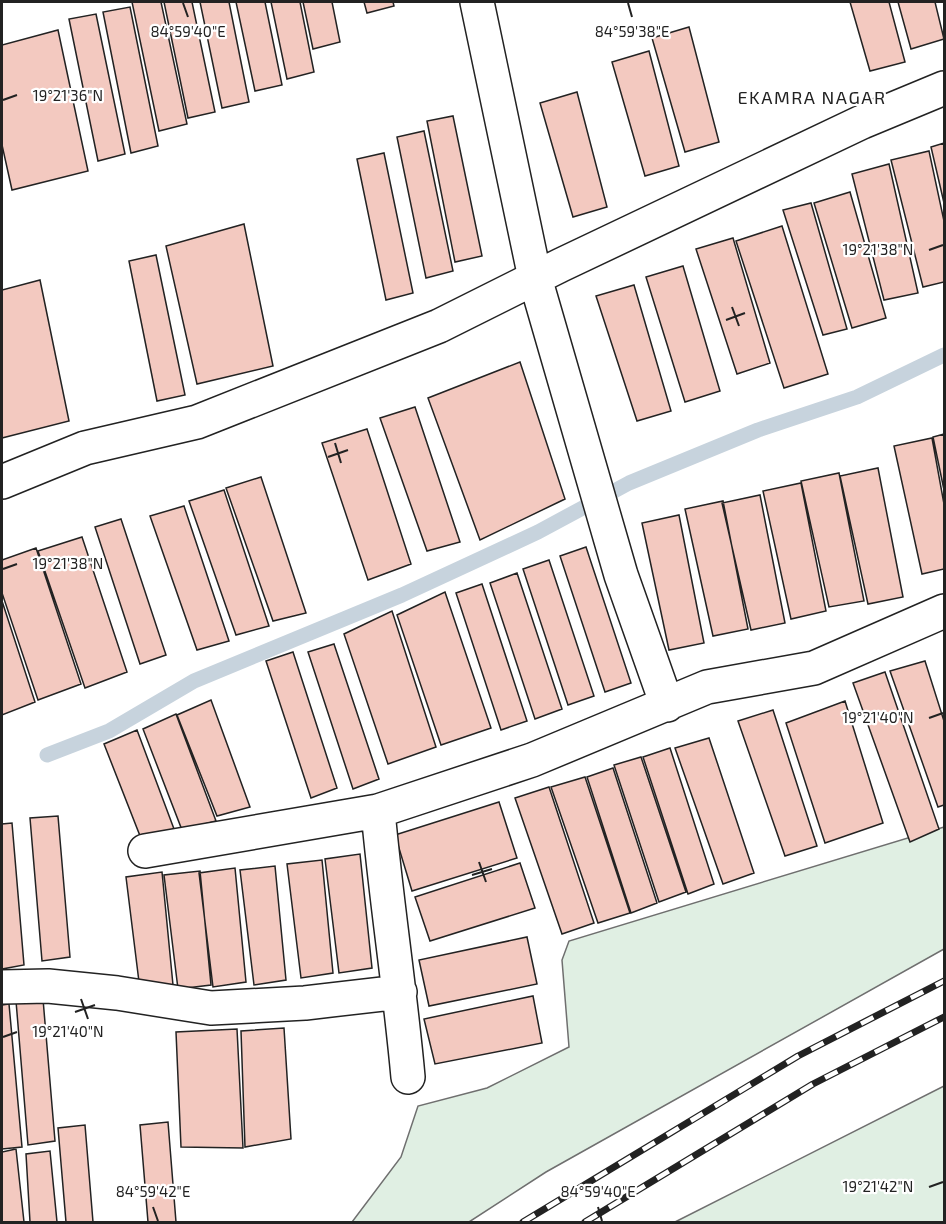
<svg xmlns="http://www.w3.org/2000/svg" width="946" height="1224" font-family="'Exo 2',sans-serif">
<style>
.green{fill:#e0efe3;stroke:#6f6f6f;stroke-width:1.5}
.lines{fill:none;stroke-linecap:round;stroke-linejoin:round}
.stream{stroke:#c7d3dd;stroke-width:15}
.building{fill:#f3c9c0;stroke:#222;stroke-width:1.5}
.street-casing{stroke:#222;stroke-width:36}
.street{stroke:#fff;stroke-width:33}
.rail-casing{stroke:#222;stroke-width:7}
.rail{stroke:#fff;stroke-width:4.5;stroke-dasharray:14;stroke-linecap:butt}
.ticks{fill:none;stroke:#222;stroke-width:2}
.labels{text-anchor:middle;stroke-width:4.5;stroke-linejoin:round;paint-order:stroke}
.neighbourhood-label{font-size:18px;letter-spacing:1.5px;fill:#222;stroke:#fff}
.ticks-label{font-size:15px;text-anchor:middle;fill:#222;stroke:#fff;stroke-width:4.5;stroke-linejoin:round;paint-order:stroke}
</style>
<rect width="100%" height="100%" fill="#fff"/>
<path class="green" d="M 944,827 L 944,949 L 546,1172 L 469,1222 L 352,1222 L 401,1157 L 418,1106 L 487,1088 L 569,1047 L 562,960 L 569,941 Z
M 944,1086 L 944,1222 L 675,1222 Z"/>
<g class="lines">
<path class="stream" d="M 47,755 L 109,731 L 194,681 L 402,595 L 538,532 L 629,483 L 758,430 L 857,397 L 944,355"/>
</g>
<path class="building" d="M 132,2 L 161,2 L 187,124 L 159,131 Z
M 164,2 L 192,2 L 215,112 L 188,118 Z
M 200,2 L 229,2 L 249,102 L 222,108 Z
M 236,2 L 265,2 L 282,85 L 255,91 Z
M 271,2 L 300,2 L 314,72 L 287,79 Z
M 303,2 L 332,2 L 340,42 L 313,49 Z
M 364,2 L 393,2 L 394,6 L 367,13 Z
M 850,2 L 889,2 L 905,62 L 870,71 Z
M 898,2 L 935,2 L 944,39 L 911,49 Z
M 130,7 L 158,146 L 131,153 L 103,12 Z
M 96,14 L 125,154 L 98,161 L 69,19 Z
M 689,27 L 719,142 L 685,152 L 652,38 Z
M 58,30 L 88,171 L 12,190 L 2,145 L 2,45 Z
M 649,51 L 679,166 L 645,176 L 612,62 Z
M 577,92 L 607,207 L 573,217 L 540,103 Z
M 453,116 L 482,256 L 455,262 L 427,121 Z
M 424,131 L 453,271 L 426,278 L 397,137 Z
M 944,143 L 944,203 L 931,147 Z
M 929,151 L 944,221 L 944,282 L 923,287 L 891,160 Z
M 384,153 L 413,293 L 386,300 L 357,159 Z
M 889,164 L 918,293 L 884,300 L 852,174 Z
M 850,192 L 886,318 L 852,328 L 814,203 Z
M 811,203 L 847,329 L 823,335 L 783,210 Z
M 244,224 L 273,366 L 197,384 L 166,246 Z
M 782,226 L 828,374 L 784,388 L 736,241 Z
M 733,238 L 770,363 L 737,374 L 696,249 Z
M 156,255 L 185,395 L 157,401 L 129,261 Z
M 683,266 L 720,391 L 685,402 L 646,277 Z
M 40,280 L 69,421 L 2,438 L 2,290 Z
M 634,285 L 671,411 L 637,421 L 596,296 Z
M 520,362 L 565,499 L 480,540 L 428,398 Z
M 415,407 L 460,542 L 427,551 L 380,418 Z
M 367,429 L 411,564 L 368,580 L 322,443 Z
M 944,434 L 944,490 L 933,437 Z
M 932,438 L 944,504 L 944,569 L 922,574 L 894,446 Z
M 878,468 L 903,597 L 868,604 L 840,476 Z
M 839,473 L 864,601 L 829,607 L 801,481 Z
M 261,477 L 306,613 L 273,621 L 226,488 Z
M 801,483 L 826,611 L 791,619 L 763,491 Z
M 224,490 L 269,626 L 236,635 L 189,501 Z
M 760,495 L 785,623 L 751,630 L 722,503 Z
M 723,501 L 748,629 L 713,636 L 685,509 Z
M 184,506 L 229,641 L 197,650 L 150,516 Z
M 679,515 L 704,643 L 669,650 L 642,523 Z
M 121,519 L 166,655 L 140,664 L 95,527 Z
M 82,537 L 127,672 L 85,688 L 38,551 Z
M 586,547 L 631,683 L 605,692 L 560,556 Z
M 36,548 L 81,684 L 38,700 L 2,593 L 2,560 Z
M 549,560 L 594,696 L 568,705 L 523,569 Z
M 517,573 L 562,709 L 535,719 L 490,583 Z
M 482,584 L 527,721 L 501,730 L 456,593 Z
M 445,592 L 491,728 L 441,745 L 397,615 Z
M 2,601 L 35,702 L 2,715 Z
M 392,611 L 436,747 L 388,764 L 344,634 Z
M 334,644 L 379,779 L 353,789 L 308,652 Z
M 293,652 L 337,788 L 311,798 L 266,661 Z
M 925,661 L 944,721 L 944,805 L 938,807 L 890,671 Z
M 885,672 L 939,829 L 910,842 L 853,683 Z
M 211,700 L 250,807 L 217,816 L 177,715 Z
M 845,701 L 883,823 L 825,843 L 786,723 Z
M 773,710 L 817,846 L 785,856 L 738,721 Z
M 176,714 L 216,821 L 182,830 L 143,729 Z
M 137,730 L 177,837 L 144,846 L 104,744 Z
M 709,738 L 754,873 L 723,884 L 675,748 Z
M 670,748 L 714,884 L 688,894 L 643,757 Z
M 641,757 L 686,892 L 659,902 L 614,765 Z
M 613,768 L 657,903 L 631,913 L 587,777 Z
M 585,777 L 630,913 L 598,923 L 551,787 Z
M 549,787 L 594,923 L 562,934 L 515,798 Z
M 499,802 L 517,858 L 412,891 L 395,835 Z
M 58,816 L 70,957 L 42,961 L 30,818 Z
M 12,823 L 24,965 L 2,969 L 2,824 Z
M 360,854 L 372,968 L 339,973 L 325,859 Z
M 322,860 L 333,973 L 301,978 L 287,864 Z
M 520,863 L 535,908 L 430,941 L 415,897 Z
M 275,866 L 286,980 L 254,985 L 240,870 Z
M 235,868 L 246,982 L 213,987 L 199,873 Z
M 200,871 L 211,985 L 178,989 L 164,875 Z
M 162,872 L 173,985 L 140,990 L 126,877 Z
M 527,937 L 537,984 L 429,1006 L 419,960 Z
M 533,996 L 542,1043 L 435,1064 L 424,1019 Z
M 43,999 L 55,1141 L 28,1145 L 16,1001 Z
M 9,1004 L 22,1147 L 2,1149 L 2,1005 Z
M 284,1028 L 291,1139 L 245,1147 L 241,1031 Z
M 237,1029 L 243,1148 L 181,1147 L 176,1032 Z
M 168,1122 L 176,1222 L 148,1222 L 140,1125 Z
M 85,1125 L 93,1222 L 66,1222 L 58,1128 Z
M 16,1149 L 24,1222 L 2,1222 L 2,1152 Z
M 50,1151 L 57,1222 L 30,1222 L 26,1154 Z"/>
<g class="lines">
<defs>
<path id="street" d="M 477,2 L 535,278 L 621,575 L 667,705
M 2,482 L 85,448 L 197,422 L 439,326 L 561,265 L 862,122 L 944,88
M 378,811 C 386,900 400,988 408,1077
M 145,851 L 378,811 L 532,760 L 707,687 L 814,668 L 944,611
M 2,987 L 48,986 L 117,993 L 211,1008 L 305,1003 L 400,992"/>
</defs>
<use href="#street" class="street-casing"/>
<use href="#street" class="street"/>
<defs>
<path id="rail" d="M 523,1222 L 798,1056 L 944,981
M 585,1222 L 813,1084 L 944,1017"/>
</defs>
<use href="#rail" class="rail-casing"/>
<use href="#rail" class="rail"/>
</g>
<path class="ticks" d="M 183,3 L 188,17M 628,3 L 632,17M 3,100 L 17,95M 929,250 L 943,245M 732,307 L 739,326M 726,320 L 745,313M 335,443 L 341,463M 328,457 L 348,450M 3,569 L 17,564M 929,718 L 943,713M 479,862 L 486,882M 472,875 L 492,869M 81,999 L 88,1019M 75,1012 L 95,1005M 3,1037 L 17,1032M 929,1187 L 943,1182M 153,1207 L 158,1221M 598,1207 L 602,1221"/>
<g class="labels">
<g class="neighbourhood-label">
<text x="812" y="104">EKAMRA NAGAR</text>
</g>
</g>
<g class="ticks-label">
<text x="188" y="37">84°59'40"E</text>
<text x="632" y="37">84°59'38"E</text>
<text x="68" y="101">19°21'36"N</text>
<text x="878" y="255">19°21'38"N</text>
<text x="68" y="569">19°21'38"N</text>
<text x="878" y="723">19°21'40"N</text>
<text x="68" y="1037">19°21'40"N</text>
<text x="878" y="1192">19°21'42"N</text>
<text x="153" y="1197">84°59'42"E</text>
<text x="598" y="1197">84°59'40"E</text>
</g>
<rect width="946" height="1224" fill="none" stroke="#222222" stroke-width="6"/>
</svg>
